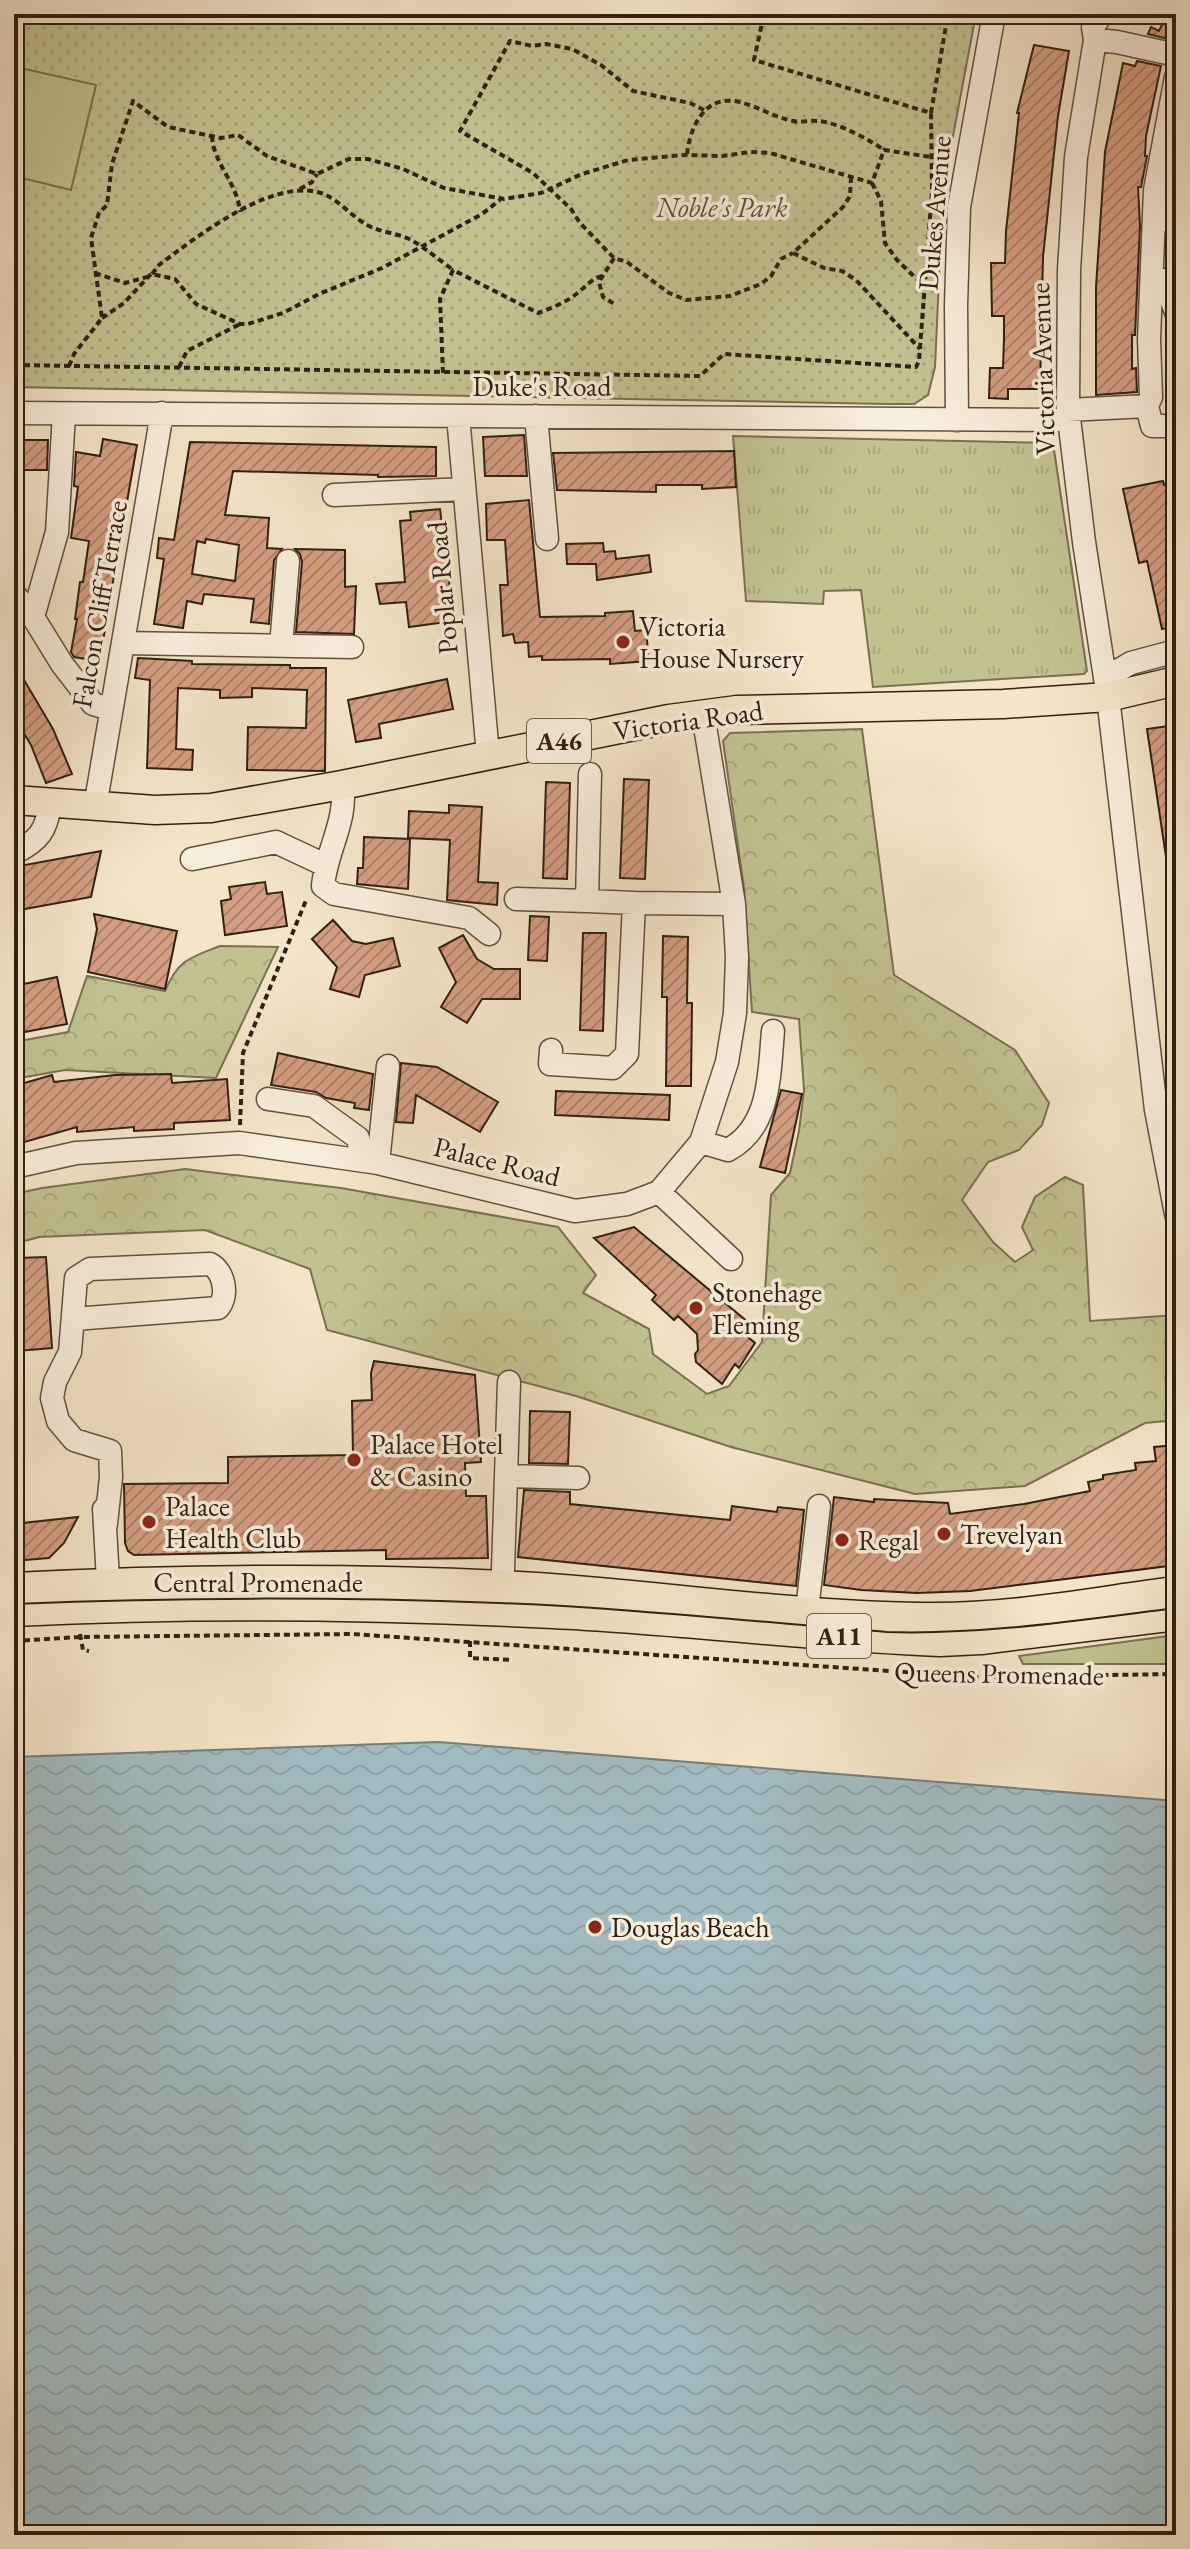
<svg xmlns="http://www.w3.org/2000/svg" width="1190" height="2549" font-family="'EB Garamond',serif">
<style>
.grass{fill:url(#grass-tufts);stroke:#797152;stroke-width:2}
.forest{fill:url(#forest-crowns);stroke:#797152;stroke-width:2}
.park{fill:url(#park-dots);stroke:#797152;stroke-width:2}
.garden{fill:#c2c291;stroke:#797152;stroke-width:2}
.water{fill:url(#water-waves);stroke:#747e7c;stroke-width:2}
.building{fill:url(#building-hatch);stroke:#302013;stroke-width:2;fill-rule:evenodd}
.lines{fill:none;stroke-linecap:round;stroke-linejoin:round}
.minor-casing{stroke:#615140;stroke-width:25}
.major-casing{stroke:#302013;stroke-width:31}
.path{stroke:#302013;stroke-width:4;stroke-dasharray:6 4;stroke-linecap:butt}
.minor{stroke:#f8eedc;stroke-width:22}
.major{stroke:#f4e5c9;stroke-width:28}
.tram{stroke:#302013;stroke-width:2}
.poi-dot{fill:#8f2418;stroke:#f8eedc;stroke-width:3}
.labels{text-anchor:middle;stroke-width:7;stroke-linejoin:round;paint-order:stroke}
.shield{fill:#f8eedc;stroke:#6c5e4f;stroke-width:2}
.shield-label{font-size:26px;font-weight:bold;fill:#302013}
.park-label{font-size:28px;font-style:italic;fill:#5c5139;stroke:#f8eedc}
.street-label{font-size:28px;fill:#302013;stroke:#f8eedc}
.poi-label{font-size:28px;fill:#302013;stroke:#f8eedc;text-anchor:start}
</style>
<defs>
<pattern id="grass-tufts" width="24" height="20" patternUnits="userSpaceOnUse" patternTransform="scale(2)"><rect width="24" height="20" fill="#c2c291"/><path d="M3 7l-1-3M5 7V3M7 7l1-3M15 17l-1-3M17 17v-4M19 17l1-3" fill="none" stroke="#a7a67c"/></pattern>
<pattern id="forest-crowns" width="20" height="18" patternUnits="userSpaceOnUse" patternTransform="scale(2)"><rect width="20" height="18" fill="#c2c291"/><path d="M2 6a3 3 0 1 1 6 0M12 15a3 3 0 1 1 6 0" fill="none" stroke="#a7a67c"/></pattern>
<pattern id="park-dots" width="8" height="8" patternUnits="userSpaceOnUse" patternTransform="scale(2)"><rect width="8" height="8" fill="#c2c291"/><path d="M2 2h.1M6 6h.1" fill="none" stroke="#a7a67c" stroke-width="1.8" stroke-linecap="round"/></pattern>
<pattern id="water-waves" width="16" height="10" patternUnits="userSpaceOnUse" patternTransform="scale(2)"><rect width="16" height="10" fill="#a2bcc2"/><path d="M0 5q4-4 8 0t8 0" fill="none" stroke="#8ca1a6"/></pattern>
<pattern id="building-hatch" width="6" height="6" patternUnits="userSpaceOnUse" patternTransform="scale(2)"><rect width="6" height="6" fill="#d59e82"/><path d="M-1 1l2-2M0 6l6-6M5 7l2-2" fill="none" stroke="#ad8069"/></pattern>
</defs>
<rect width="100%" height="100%" fill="#f4e5c9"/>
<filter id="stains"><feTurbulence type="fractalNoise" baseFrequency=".0025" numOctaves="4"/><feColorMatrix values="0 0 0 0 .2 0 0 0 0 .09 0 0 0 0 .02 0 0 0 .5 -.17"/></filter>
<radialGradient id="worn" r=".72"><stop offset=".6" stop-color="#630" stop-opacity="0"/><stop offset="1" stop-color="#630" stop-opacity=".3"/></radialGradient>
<path class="grass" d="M 733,436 L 1053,443 L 1087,671 L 1084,674 L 873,687 L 861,590 L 824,591 L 823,604 L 746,601 Z"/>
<path class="forest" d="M 862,729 L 894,975 L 1015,1050 L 1049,1103 L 1042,1125 L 1019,1150 L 988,1162 L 962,1200 L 993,1242 L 1015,1262 L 1033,1250 L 1022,1227 L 1035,1197 L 1065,1177 L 1083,1185 L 1090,1321 L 1176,1315 L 1176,1420 L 1145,1423 L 1025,1486 L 915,1494 L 731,1447 L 576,1396 L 327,1330 L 310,1269 L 205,1230 L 39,1237 L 14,1244 L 14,1194 L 42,1188 L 185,1169 L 341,1188 L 558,1227 L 596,1275 L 583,1293 L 649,1329 L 653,1354 L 707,1394 L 729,1386 L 762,1342 L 771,1195 L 790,1173 L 799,1131 L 804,1090 L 799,1019 L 752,1012 L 744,888 L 723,741 L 730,733 Z
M 220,946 L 278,947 L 216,1078 L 65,1070 L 14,1079 L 14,1042 L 68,1032 L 87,976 L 165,991 C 178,960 189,958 220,946 Z"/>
<path class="park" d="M 14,14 L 976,14 L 943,189 L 935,367 L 928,395 L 914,404 L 886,404 L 14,387 Z"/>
<path class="garden" d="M 16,67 L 96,85 L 71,190 L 14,176 L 14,76 Z
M 1176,1635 L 1176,1664 L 1023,1664 L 1019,1656 Z"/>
<path class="water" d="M 438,1742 L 1176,1801 L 1176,2535 L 14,2535 L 14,1757 Z"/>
<path class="building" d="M 1167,14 L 1176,14 L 1176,41 L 1148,34 L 1151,27 L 1159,31 Z
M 1034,45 L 1069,51 L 1058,116 L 1043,257 L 1040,389 L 1008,389 L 1008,399 L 989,398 L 990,368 L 1003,368 L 1004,338 L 1004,316 L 992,316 L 991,263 L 1005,263 L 1006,231 L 1019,113 L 1017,113 Z
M 1137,61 L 1161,66 L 1146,136 L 1145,156 L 1147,156 L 1141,187 L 1138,187 L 1140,226 L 1135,335 L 1132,335 L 1132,369 L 1136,368 L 1137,392 L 1096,395 L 1096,287 L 1105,152 L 1123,63 L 1135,66 Z
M 524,435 L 527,476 L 485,476 L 483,437 Z
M 103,439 L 137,445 L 112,587 L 109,587 L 106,604 L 103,624 L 106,625 L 99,661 L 74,657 L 71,652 L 77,619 L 75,619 L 80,582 L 83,582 L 89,541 L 71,538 L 78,487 L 74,486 L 76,452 L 100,456 Z
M 14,440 L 48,440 L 47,470 L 14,470 Z
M 190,442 L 436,447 L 436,476 L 378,477 L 378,475 L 233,471 L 225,515 L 269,518 L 267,548 L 282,549 L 274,560 L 269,624 L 251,622 L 254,599 L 204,594 L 202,604 L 187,601 L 183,628 L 154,624 L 164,559 L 157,558 L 159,538 L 174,540 ZM 206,539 L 239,545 L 235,581 L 192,574 L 197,541 L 205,543 Z
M 734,451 L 736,487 L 702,489 L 702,485 L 656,485 L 656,492 L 557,490 L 553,453 Z
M 1163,481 L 1164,485 L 1176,483 L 1176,626 L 1162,629 L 1147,561 L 1139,563 L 1123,489 Z
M 529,500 L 540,617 L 605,616 L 605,613 L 633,611 L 635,631 L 646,630 L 649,661 L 610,664 L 610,659 L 542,660 L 542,656 L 529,657 L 528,642 L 515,643 L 513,634 L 503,636 L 500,585 L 508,585 L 505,540 L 487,540 L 486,504 Z
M 440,509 L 454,621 L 409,627 L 406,602 L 380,604 L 376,584 L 405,582 L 400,521 L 411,520 L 410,512 Z
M 603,543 L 604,552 L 615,551 L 616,559 L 649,555 L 651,572 L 597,580 L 596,564 L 567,564 L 566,544 Z
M 295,549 L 345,550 L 345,587 L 356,586 L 354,634 L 296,632 L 302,562 L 300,554 Z
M 138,658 L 192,661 L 192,664 L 290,665 L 290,668 L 326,668 L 325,771 L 247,770 L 248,727 L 306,728 L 307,690 L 252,688 L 252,697 L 220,698 L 220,690 L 178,688 L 176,749 L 193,750 L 192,770 L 147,768 L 150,680 L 135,678 Z
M 14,663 L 53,729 L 72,774 L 46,783 L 31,745 L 14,717 Z
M 447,679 L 453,709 L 379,724 L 381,738 L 356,742 L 348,700 Z
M 1176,725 L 1176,856 L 1166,857 L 1147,729 Z
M 624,779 L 649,780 L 645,879 L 620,878 Z
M 546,782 L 570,783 L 567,879 L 543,878 Z
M 449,805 L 482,807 L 478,882 L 498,883 L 497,905 L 447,900 L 450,840 L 408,838 L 409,811 L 449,813 Z
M 364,837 L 410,839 L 408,889 L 357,884 L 358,868 L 363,868 Z
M 101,851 L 91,897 L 14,911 L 14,867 Z
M 265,882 L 267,894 L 282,892 L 287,926 L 225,935 L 221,901 L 231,899 L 229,887 Z
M 94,914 L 177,931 L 165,989 L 88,972 L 97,929 Z
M 530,916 L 549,917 L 547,961 L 528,960 Z
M 333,920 L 352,941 L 366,944 L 393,938 L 400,966 L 365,975 L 359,997 L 330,989 L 337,967 L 312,939 Z
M 583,933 L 606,933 L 603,1031 L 580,1030 Z
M 463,935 L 477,959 L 494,969 L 520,969 L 520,999 L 482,999 L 467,1023 L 441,1007 L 456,982 L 439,948 Z
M 663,936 L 688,937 L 687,1003 L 692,1003 L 691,1086 L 666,1086 L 667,997 L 662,997 Z
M 57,977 L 67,1024 L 14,1034 L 14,986 Z
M 278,1053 L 373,1074 L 369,1110 L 354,1108 L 355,1103 L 326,1098 L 316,1092 L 271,1085 Z
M 401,1063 L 437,1067 L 498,1102 L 480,1132 L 416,1095 L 413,1123 L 396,1122 Z
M 171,1074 L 172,1083 L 227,1079 L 230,1120 L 174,1123 L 174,1129 L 134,1131 L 134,1127 L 77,1132 L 77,1127 L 14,1145 L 14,1086 L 52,1075 L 54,1082 L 115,1075 Z
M 781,1090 L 802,1094 L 785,1173 L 760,1167 Z
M 556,1091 L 670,1095 L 669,1120 L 555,1115 Z
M 634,1227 L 749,1323 L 742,1332 L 755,1343 L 739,1368 L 735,1364 L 722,1384 L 696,1362 L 695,1354 L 698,1350 L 697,1334 L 678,1316 L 674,1320 L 652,1300 L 656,1295 L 594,1238 Z
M 46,1257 L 52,1348 L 17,1351 L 14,1334 L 14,1270 L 17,1270 L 17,1258 Z
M 374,1361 L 475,1375 L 481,1462 L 465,1463 L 466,1496 L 486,1496 L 488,1558 L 386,1559 L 386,1550 L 134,1555 L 128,1551 L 125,1543 L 124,1484 L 228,1483 L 228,1457 L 353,1455 L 352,1401 L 372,1400 L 371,1373 Z
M 530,1411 L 570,1412 L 568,1464 L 529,1463 Z
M 1176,1445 L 1176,1565 L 970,1591 L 917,1593 L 861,1590 L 824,1585 L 834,1497 L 874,1502 L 874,1499 L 948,1503 L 950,1514 L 1024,1504 L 1090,1491 L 1088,1482 L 1103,1479 L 1103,1475 L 1136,1470 L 1135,1463 L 1156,1461 L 1154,1447 Z
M 524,1490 L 570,1492 L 570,1504 L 730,1520 L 732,1506 L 777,1512 L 778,1507 L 804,1510 L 796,1586 L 518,1557 Z
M 78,1517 L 64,1543 L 49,1558 L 14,1561 L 14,1524 Z"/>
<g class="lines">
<defs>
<path id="minor" d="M 1102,14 L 1093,27 L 1095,40 L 1076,157 L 1069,270 L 1068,410 L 1084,542 L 1108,697 L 1156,1110 L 1176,1214
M 1095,40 L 1117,42 L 1176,55
M 1176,77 L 1155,190 L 1149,339 L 1151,397 L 1147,406 L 1152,426 L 1176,426
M 1164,220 L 1176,175
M 1164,280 L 1176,312
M 1068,410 L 1147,406
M 14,413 L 1069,420
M 458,416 L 488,755
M 536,416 L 547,539
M 957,420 L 956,306 L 959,207 L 994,14
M 334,495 L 464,489
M 14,594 L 33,617 L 62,664 L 93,704 L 110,709
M 33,617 L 57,532 L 64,414
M 123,643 L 352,647
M 281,646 L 288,561
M 1105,678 L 1131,663 L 1176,651
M 590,774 L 587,901 L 634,903
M 342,785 C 348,820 326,851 323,886 L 334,894 L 469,918 L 489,934
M 95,807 L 162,413
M 14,853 C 39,841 47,830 50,803
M 192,859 L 276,842 L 325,865
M 516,899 L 587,901
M 551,1050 L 550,1064 L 613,1068 L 627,1054 L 634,903 L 734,904
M 268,1099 L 314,1106 L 358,1138 L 362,1160
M 701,1142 L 728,1150 C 771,1127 769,1074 773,1031
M 378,1163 L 388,1066
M 14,1167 L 76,1153 L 239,1143 L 378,1163 L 575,1211 L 627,1204 L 659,1192 L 701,1142 L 727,1062 L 735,1013 L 737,957 L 734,904 L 703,714
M 659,1192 L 731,1259
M 74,1319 L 218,1308 C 229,1296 224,1271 210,1264 L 90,1269 L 76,1278 L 70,1352 L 55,1382 L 52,1398 L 58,1421 L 74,1440 L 110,1451 L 111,1477 L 106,1524
M 506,1476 L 578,1478
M 104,1509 L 109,1598
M 502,1601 L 509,1382
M 807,1610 L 819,1506"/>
<path id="major" d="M 14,800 L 155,810 L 211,808 L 342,785 L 669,719 L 737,710 L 1003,704 L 1108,697 L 1176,681
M 14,1587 C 177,1579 340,1577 503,1585 C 647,1592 791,1617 936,1617 C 1016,1617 1097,1601 1176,1591
M 14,1612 C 194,1603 373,1605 553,1614 C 682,1620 810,1637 940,1642 L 981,1640 L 1176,1616"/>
</defs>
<use href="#minor" class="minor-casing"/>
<use href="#major" class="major-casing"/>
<path class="path" d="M 14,18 L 131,21 L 133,14
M 704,110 L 690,103 L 633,91 L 601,65 L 572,49 L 546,44 L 532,46 L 510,41 L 460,131 L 533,173 L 571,209 L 580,223 L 614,258 L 627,262 L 669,293 L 686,300 L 730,296 L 761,284 L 771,276 L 781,259 L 793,253
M 931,113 L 948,14
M 212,136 C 213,163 238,184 240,212
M 687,154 C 690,129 703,97 734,101 C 754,104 773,117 793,121 C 801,123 809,120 817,121 C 835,121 870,140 884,150
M 851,177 L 850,196 L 843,207 L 793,253 L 824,268 L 842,271 L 856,280 L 920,349
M 872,183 L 881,201 L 885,243 L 897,260 L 924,286
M 300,189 L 312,182 L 317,174
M 614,258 L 599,282 L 603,297 L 616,305
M 95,273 L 125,283 L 147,277
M 152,274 L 159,265 C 197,237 279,171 328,196 C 340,202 353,217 367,225 C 382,233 399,233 413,241 C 425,248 441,261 453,270
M 102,318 L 124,303 L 151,274 L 175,279 L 196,304 L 240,324 L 248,324 L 283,313 L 319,294 L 382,268 L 482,214 L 500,200
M 14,365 L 700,376 L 724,354 L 916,367 L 919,361 L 932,191 L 931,113 L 754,60 L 764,14
M 69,366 L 74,354 L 102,318 L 91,238 L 99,213 L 107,205 L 112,164 L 133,101 L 168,127 L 221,138 L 238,135 L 267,156 L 317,174 L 349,159 L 368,159 L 403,169 L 444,188 L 504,199 L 541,193 L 582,174 L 628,160 L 684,155 L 722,156 L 751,152 L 770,153 L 872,183 L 884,150 L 931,157
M 179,367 L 187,351 L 240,324
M 443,373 L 440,299 L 453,270 L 538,313 C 552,308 569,301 580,291 C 588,284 592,279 602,276
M 240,1125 L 243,1053 L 307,898
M 80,1634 L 83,1650 L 89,1651
M 14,1641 L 80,1637 L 352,1634 L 977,1677 L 1176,1674
M 470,1641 L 470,1658 L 513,1660"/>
<use href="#minor" class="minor"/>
<use href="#major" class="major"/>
<path class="tram" d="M 14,1604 C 176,1597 338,1597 499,1603 C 629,1608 758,1622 887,1632 C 984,1635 1080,1620 1176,1608"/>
</g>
<g class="poi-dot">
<circle cx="623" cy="642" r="8"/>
<circle cx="696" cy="1308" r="8"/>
<circle cx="354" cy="1460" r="8"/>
<circle cx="149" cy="1522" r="8"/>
<circle cx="944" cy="1534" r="8"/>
<circle cx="842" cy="1540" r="8"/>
<circle cx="595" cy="1927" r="8"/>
</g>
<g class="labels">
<g class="shield">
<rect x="527" y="719" width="64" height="44" rx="6"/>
<rect x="807" y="1614" width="64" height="44" rx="6"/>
</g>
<g class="shield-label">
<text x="559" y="750">A46</text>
<text x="839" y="1645">A11</text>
</g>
<g class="park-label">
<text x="722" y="217">Noble's Park</text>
</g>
<g class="street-label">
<text transform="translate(934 213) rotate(-85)" y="10">Dukes Avenue</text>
<text transform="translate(1042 369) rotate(-92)" y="10">Victoria Avenue</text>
<text x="542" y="396">Duke's Road</text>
<text transform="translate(442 588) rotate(-95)" y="10">Poplar Road</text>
<text transform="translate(99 604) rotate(-80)" y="10">Falcon Cliff Terrace</text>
<text transform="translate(688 720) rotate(-8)" y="10">Victoria Road</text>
<text transform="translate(497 1161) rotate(14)" y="10">Palace Road</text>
<text x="258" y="1592">Central Promenade</text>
<text transform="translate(999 1673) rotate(1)" y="10">Queens Promenade</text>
</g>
<g class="poi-label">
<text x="639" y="636">Victoria<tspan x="639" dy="32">House Nursery</tspan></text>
<text x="712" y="1302">Stonehage<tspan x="712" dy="32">Fleming</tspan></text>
<text x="370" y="1454">Palace Hotel<tspan x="370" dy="32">&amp; Casino</tspan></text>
<text x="165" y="1516">Palace<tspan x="165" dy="32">Health Club</tspan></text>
<text x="960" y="1544">Trevelyan</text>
<text x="858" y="1550">Regal</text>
<text x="611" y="1937">Douglas Beach</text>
</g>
</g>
<rect width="1190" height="2549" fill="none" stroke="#f4e5c9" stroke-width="48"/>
<rect x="16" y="16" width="1158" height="2517" fill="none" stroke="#302013" stroke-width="4"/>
<rect x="24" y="24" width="1142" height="2501" fill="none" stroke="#302013" stroke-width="2"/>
<rect width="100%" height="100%" filter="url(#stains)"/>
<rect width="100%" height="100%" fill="url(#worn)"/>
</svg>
